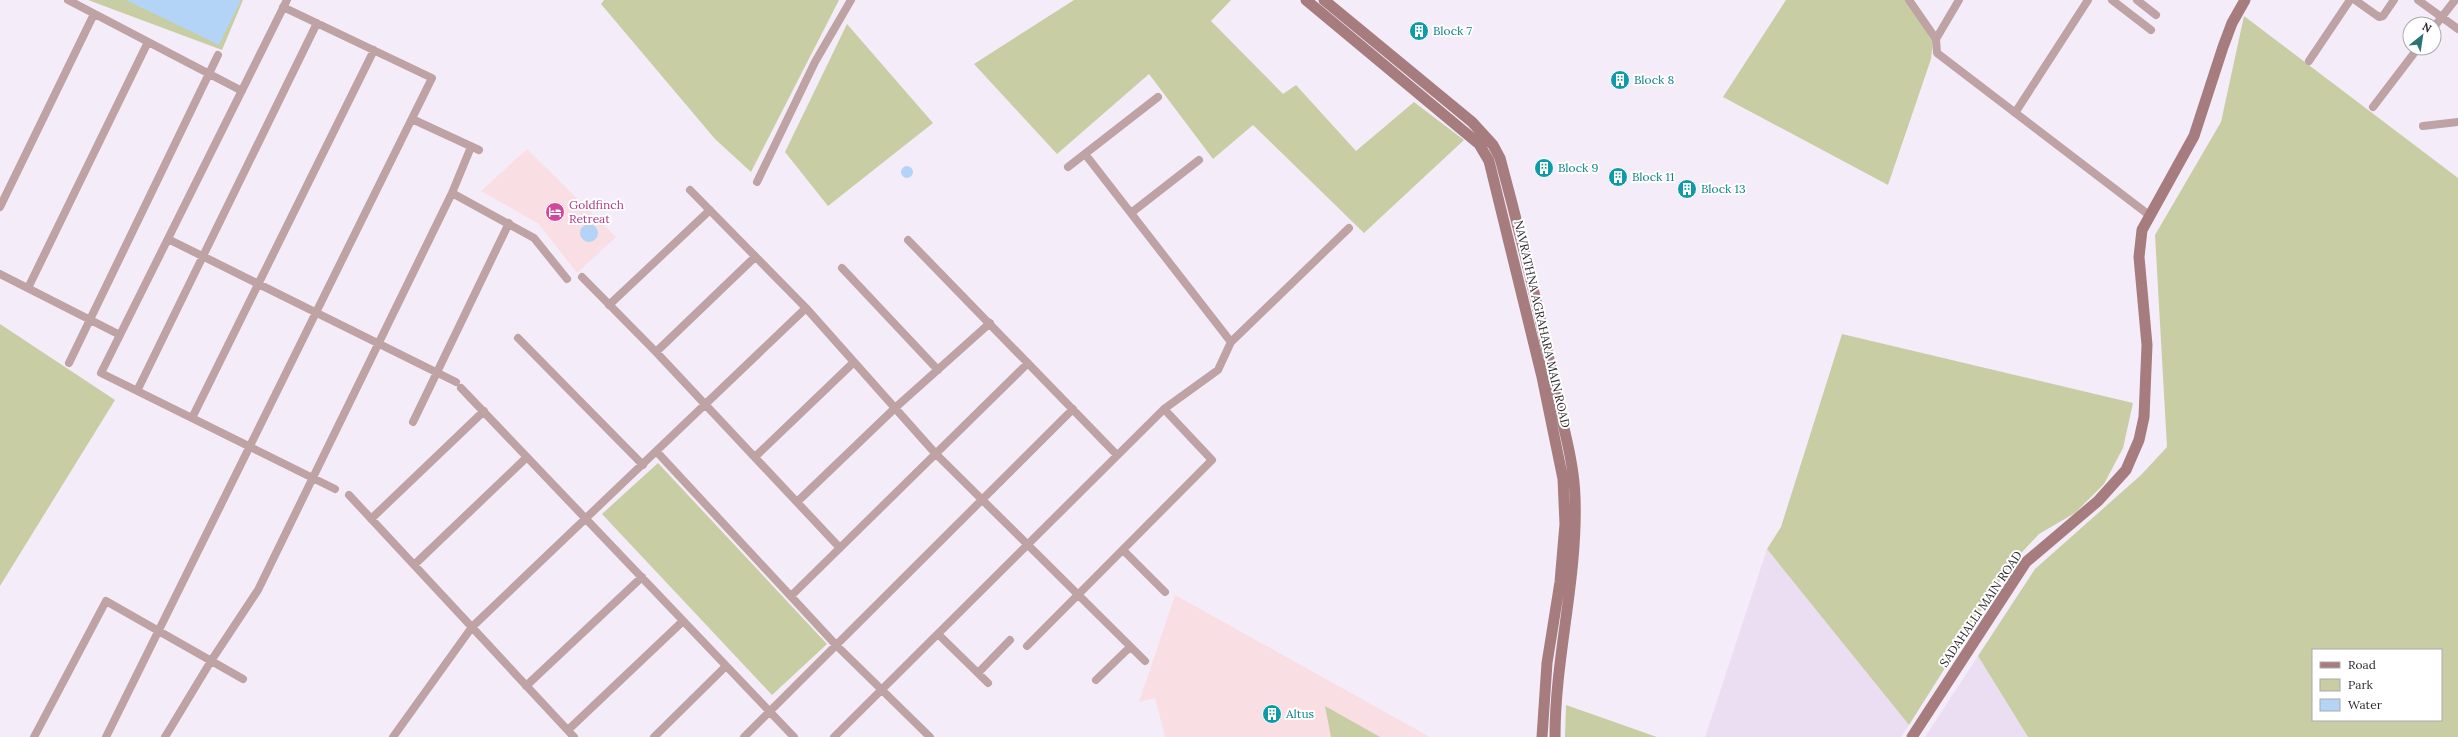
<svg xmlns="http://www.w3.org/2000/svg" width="2458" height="737" font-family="Lora,serif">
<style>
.commercial{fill:#f9dee4}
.built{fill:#ebdef3}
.green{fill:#c8cda4;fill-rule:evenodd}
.water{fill:#b3d4f7}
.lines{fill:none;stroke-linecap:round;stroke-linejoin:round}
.street{stroke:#bfa2a3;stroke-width:8}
.secondary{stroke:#a67c7e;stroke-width:11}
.labels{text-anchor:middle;stroke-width:4;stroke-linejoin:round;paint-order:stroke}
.culture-label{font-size:12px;fill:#0d838f;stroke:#fff;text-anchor:start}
.hotel-label{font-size:12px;fill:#b23c85;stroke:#fff;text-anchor:start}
.street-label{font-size:12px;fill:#2c292e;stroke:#fff}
</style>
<rect width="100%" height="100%" fill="#f5ecfa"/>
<path class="commercial" d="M 527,149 L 616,237 L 577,273 L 539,224 L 481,191 Z
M 1175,595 L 1430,737 L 1165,737 L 1155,698 L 1139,702 Z"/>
<path class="built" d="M 1767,549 L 1909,725 L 1901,737 L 1705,737 Z
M 1978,656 L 2028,737 L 1925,737 Z"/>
<path class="green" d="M 88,0 L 243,0 L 222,50 Z
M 604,0 L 839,0 L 751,172 L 715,139 L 601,4 Z
M 1074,0 L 1231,0 L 1211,21 L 1283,94 L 1296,85 L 1356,151 L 1414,102 L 1464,140 L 1364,233 L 1253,125 L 1213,159 L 1149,74 L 1057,154 L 974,64 Z
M 1786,0 L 1908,0 L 1933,41 L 1931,59 L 1888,185 L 1723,97 Z
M 2244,16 L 2458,178 L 2458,737 L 2028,737 L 1978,656 L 2035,569 L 2141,475 L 2167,447 L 2155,235 L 2221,122 ZM 2313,650 L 2441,650 L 2441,720 L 2313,720 Z
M 847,24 L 933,123 L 828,206 L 785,152 Z
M 0,324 L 115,400 L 0,586 Z
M 1842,334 L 2133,403 L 2123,448 L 2104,484 L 2075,513 L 2039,534 L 2010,565 L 1909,725 L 1767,549 L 1781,527 Z
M 658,463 L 827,644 L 772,695 L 602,514 Z
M 1566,705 L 1657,737 L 1565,737 Z
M 1325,706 L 1380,737 L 1331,737 Z"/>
<path class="water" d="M 126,0 L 241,0 L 219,45 Z
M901 172a6 6 0 1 1 12 0a6 6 0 1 1-12 0Z
M580 233a9 9 0 1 1 18 0a9 9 0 1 1-18 0Z"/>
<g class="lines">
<path class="street" d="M 68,0 L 242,91
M 287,0 L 101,373 L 335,489
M 1909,0 L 1936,39 L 1937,53 L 2149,215
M 2112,0 L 2151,30
M 2137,0 L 2156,15
M 2355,0 L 2379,17 L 2383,16 L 2394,0
M 2418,0 L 2458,29
M 2434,27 L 2455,0
M 1936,39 L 1959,0
M 2309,61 L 2350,0
M 2373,107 L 2418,48
M 2015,113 L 2088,0
M 412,119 L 479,150
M 2423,126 L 2458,122
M 1085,154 L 1231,342
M 1068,167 L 1158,97
M 757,182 L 815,62 L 851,0
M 690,190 L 806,308 L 935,453 L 1145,661
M 452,193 L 534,238 L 567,279
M 0,207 L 94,14
M 1131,213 L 1199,160
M 168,239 L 456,382
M 908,240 L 1117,455
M 842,268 L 938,370
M 0,274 L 120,335
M 582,277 L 656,352 L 840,548
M 28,288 L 148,42
M 609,305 L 710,210
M 518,338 L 643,465
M 656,352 L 755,257
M 69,363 L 218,55
M 461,388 L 794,737
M 137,391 L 317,23
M 192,418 L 374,50
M 413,422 L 509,223
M 657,452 L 836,645 L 930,737
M 755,457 L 854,362
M 349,495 L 574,737
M 797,502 L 895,408 L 990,323
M 371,519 L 484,411
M 1123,550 L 1165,592
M 414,565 L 527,457
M 791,596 L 1028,363
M 938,634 L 988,683
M 1027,646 L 1212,460 L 1164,409
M 978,673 L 1010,640
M 1096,680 L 1130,647
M 526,686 L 642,577
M 568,730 L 683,621
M 34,737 L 106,601 L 243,679
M 106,737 L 432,78 L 283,7
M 165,737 L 211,661 L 258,590 L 452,193 L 471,147
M 393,737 L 472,627 L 806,308
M 654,737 L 726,666
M 744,737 L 1073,409
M 834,737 L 1164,409 L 1218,370 L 1231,342 L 1349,228"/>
<path class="secondary" d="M 1306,0 L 1479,144 L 1489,161 L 1542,377 L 1563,479 L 1565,524 L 1560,582 L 1547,663 L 1542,737
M 1324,0 L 1472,122 L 1493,145 L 1500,158 C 1521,236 1540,314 1556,393 C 1563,427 1574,462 1575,497 C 1578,578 1555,656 1555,737
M 1912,737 L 2026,562 L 2098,501 L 2126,470 L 2139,440 L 2144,417 L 2147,345 L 2139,257 L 2142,230 L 2194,136 L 2223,47 L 2232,23 L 2245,0"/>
</g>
<defs>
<symbol id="building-disc" viewBox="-11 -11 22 22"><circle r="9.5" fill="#0f9aa8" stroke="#fff"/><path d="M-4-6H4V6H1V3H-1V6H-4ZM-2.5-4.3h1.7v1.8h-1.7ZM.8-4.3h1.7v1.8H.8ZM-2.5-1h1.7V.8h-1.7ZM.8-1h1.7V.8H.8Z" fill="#fff"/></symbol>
<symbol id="hotel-disc" viewBox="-11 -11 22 22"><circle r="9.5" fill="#d1479c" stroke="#fff"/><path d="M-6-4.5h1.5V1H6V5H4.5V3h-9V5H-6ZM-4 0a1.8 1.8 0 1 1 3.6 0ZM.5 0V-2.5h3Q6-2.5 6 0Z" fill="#fff"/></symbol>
</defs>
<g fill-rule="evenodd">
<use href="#building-disc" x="1408" y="20" width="22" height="22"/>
<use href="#building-disc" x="1609" y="69" width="22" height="22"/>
<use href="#building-disc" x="1533" y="157" width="22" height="22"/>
<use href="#building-disc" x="1607" y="166" width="22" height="22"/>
<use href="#building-disc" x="1676" y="178" width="22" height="22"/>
<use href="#hotel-disc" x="544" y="201" width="22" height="22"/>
<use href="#building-disc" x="1261" y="703" width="22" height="22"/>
</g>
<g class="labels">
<g class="culture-label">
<text x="1433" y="35">Block 7</text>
<text x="1634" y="84">Block 8</text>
<text x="1558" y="172">Block 9</text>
<text x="1632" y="181">Block 11</text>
<text x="1701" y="193">Block 13</text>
<text x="1286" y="718">Altus</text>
</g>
<g class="hotel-label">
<text x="569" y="209">Goldfinch<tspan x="569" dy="14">Retreat</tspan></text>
</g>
<g class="street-label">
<text transform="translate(1542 324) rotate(77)" y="4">NAVRATHNA AGRAHARA MAIN ROAD</text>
<text transform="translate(1981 609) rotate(-56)" y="4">SADAHALLI MAIN ROAD</text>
</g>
</g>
<rect x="2312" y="649" width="130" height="72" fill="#ffffff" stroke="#aba9ab"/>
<rect x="2320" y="662" width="20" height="6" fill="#a67c7e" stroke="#aba9ab"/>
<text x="2348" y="669" font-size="12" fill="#2c292e">Road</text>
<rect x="2320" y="679" width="20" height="12" fill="#c8cda4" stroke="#aba9ab"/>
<text x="2348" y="689" font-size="12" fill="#2c292e">Park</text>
<rect x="2320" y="699" width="20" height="12" fill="#b3d4f7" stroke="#aba9ab"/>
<text x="2348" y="709" font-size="12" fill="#2c292e">Water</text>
<g transform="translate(2422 36) rotate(30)"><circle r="19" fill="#ffffff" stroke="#aba9ab"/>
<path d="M0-3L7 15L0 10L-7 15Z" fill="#2a7473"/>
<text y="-6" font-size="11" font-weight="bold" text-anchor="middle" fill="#2c292e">N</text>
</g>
</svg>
